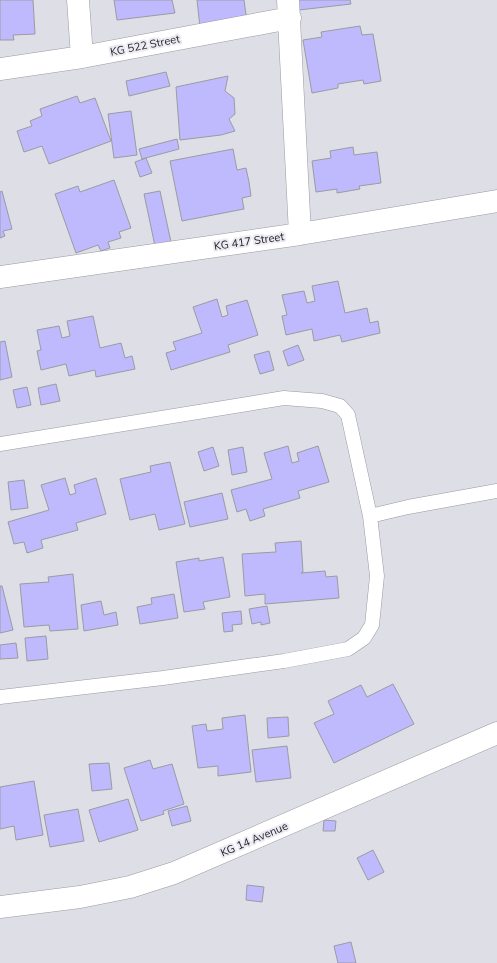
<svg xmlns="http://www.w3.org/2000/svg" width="497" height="963" font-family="Mulish,sans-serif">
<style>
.building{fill:#bebafd;stroke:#9b9ba2}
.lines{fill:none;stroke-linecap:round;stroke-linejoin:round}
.lane-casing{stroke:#9999a0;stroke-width:15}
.street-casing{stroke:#9999a0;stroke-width:23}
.secondary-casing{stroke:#9999a0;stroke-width:23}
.lane{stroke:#fff;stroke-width:14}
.street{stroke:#fff;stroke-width:22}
.secondary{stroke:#fff;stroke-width:22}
.labels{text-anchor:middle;stroke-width:4;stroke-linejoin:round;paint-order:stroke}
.street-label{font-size:11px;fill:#222124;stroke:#ecebf3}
</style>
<rect width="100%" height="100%" fill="#dedee6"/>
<path class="building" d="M 0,0 L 33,0 L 35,34 L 13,35 L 14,40 L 0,40 Z
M 114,0 L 172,0 L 175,13 L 117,20 Z
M 197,0 L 244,0 L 247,22 L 200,27 Z
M 298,0 L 350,0 L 351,4 L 299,10 Z
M 360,26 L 362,35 L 373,34 L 381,81 L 364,84 L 363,80 L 338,84 L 338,88 L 312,93 L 303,40 L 322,37 L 321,32 Z
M 166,72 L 170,86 L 129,96 L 126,81 Z
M 228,76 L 225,91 L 234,98 L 235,114 L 229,119 L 235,131 L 221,135 L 180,140 L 176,87 Z
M 77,96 L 80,103 L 95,98 L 111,141 L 49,164 L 42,146 L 24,152 L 17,131 L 32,126 L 30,121 L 42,116 L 40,109 Z
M 131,111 L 137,155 L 114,158 L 108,114 Z
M 177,139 L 179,149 L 142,159 L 139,149 Z
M 353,147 L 354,155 L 377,152 L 381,183 L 359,186 L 360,189 L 337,193 L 337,189 L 316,192 L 312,161 L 331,158 L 330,151 Z
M 233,149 L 237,170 L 246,168 L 249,182 L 251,196 L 242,198 L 244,209 L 182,221 L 170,161 Z
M 146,158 L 152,173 L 140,177 L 135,162 Z
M 114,180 L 131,228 L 119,232 L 121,238 L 108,242 L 110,248 L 101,251 L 98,245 L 76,253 L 55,194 L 78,186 L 80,192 Z
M 2,191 L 12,229 L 3,231 L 5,236 L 0,238 L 0,192 Z
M 160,191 L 171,242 L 155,246 L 144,194 Z
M 338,281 L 345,313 L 367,308 L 370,323 L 378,321 L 380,333 L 342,342 L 340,335 L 314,341 L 312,329 L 286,335 L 282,316 L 287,315 L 282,295 L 304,291 L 307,303 L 315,301 L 312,286 Z
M 217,299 L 222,317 L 228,315 L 226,306 L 247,300 L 258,335 L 228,345 L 230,352 L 171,370 L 166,353 L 176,350 L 173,342 L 202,333 L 193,307 Z
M 93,316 L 100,348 L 121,343 L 125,358 L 132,356 L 135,369 L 96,377 L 95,370 L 69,376 L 66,364 L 41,370 L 37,351 L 41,350 L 37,330 L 59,326 L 62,338 L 70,336 L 67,321 Z
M 5,341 L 12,377 L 0,380 L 0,342 Z
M 298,345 L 304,360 L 288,366 L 283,351 Z
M 269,351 L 274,370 L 260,374 L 254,355 Z
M 56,384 L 60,401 L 41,405 L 38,388 Z
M 27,387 L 31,405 L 17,408 L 13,390 Z
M 288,446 L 292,463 L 299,461 L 297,453 L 318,446 L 329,482 L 298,491 L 300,498 L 263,509 L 265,516 L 250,521 L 246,509 L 237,512 L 231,490 L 272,479 L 264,453 Z
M 213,447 L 219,466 L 204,471 L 198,452 Z
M 243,447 L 247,472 L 232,475 L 228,450 Z
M 170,462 L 185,524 L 159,530 L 155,514 L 130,520 L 120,479 L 151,472 L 150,466 Z
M 65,478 L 70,495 L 76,493 L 74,485 L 96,478 L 106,514 L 76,523 L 78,530 L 41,540 L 43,548 L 27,553 L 24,542 L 14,544 L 8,522 L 49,510 L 41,485 Z
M 24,480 L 28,508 L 11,510 L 8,482 Z
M 222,493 L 228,519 L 190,527 L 184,502 Z
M 301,541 L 303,572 L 301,573 L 325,571 L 326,577 L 337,576 L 339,598 L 265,604 L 265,594 L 245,596 L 242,554 L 276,552 L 275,543 Z
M 223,557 L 230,597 L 203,602 L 205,609 L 184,612 L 176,562 L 199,558 L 199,561 Z
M 73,574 L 78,629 L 50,631 L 49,625 L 24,627 L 20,584 L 49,582 L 48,577 Z
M 0,586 L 2,586 L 13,630 L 0,633 Z
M 174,594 L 178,618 L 140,624 L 137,607 L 152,604 L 151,598 Z
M 101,601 L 104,615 L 116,612 L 118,625 L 84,631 L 81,605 Z
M 267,606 L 270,623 L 261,625 L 261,622 L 252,624 L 249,609 Z
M 241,611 L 242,624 L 232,625 L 233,631 L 224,632 L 222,613 Z
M 46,636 L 48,659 L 27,661 L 25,638 Z
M 16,643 L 18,658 L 0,659 L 0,645 Z
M 393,684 L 414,724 L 334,763 L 314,723 L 334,714 L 328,701 L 361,685 L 367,697 Z
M 245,715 L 251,772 L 218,776 L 218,766 L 198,768 L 192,726 L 206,724 L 207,731 L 223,729 L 222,718 Z
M 288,717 L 289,736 L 268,738 L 267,718 Z
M 287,746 L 291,778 L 256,782 L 252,750 Z
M 150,760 L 153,769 L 172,764 L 184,804 L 163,811 L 164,814 L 141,821 L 124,768 Z
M 109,763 L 112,789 L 92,791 L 89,764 Z
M 34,781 L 43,835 L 16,840 L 14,826 L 0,829 L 0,787 Z
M 128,799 L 138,830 L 99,842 L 89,810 Z
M 187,806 L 191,821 L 172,826 L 168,811 Z
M 78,809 L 84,841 L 50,847 L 44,815 Z
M 324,820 L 336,821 L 335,831 L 323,831 Z
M 373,850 L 384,872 L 368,880 L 357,858 Z
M 247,885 L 264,887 L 262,902 L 246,900 Z
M 351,942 L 356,963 L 338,963 L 334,946 Z"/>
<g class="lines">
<defs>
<path id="lane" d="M 0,444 L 284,398 L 322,401 L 340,406 L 348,415 L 370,516 L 377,576 L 372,625 L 364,638 L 348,649 L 284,661 L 163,678 L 0,697
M 370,516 L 408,507 L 497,491"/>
<path id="street" d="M 78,0 L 82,57
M 288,0 L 300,234
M 0,69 L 82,57 L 290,18
M 0,277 L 300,234 L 497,201"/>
<path id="secondary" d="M 0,907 L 80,897 L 130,887 L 174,873 L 497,733"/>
</defs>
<use href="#lane" class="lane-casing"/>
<use href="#street" class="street-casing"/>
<use href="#secondary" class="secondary-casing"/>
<use href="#lane" class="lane"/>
<use href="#street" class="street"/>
<use href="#secondary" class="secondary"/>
</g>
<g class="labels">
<g class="street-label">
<text transform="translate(145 45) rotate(-11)" y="4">KG 522 Street</text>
<text transform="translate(249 241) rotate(-8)" y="4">KG 417 Street</text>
<text transform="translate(254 839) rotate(-23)" y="4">KG 14 Avenue</text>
</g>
</g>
</svg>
